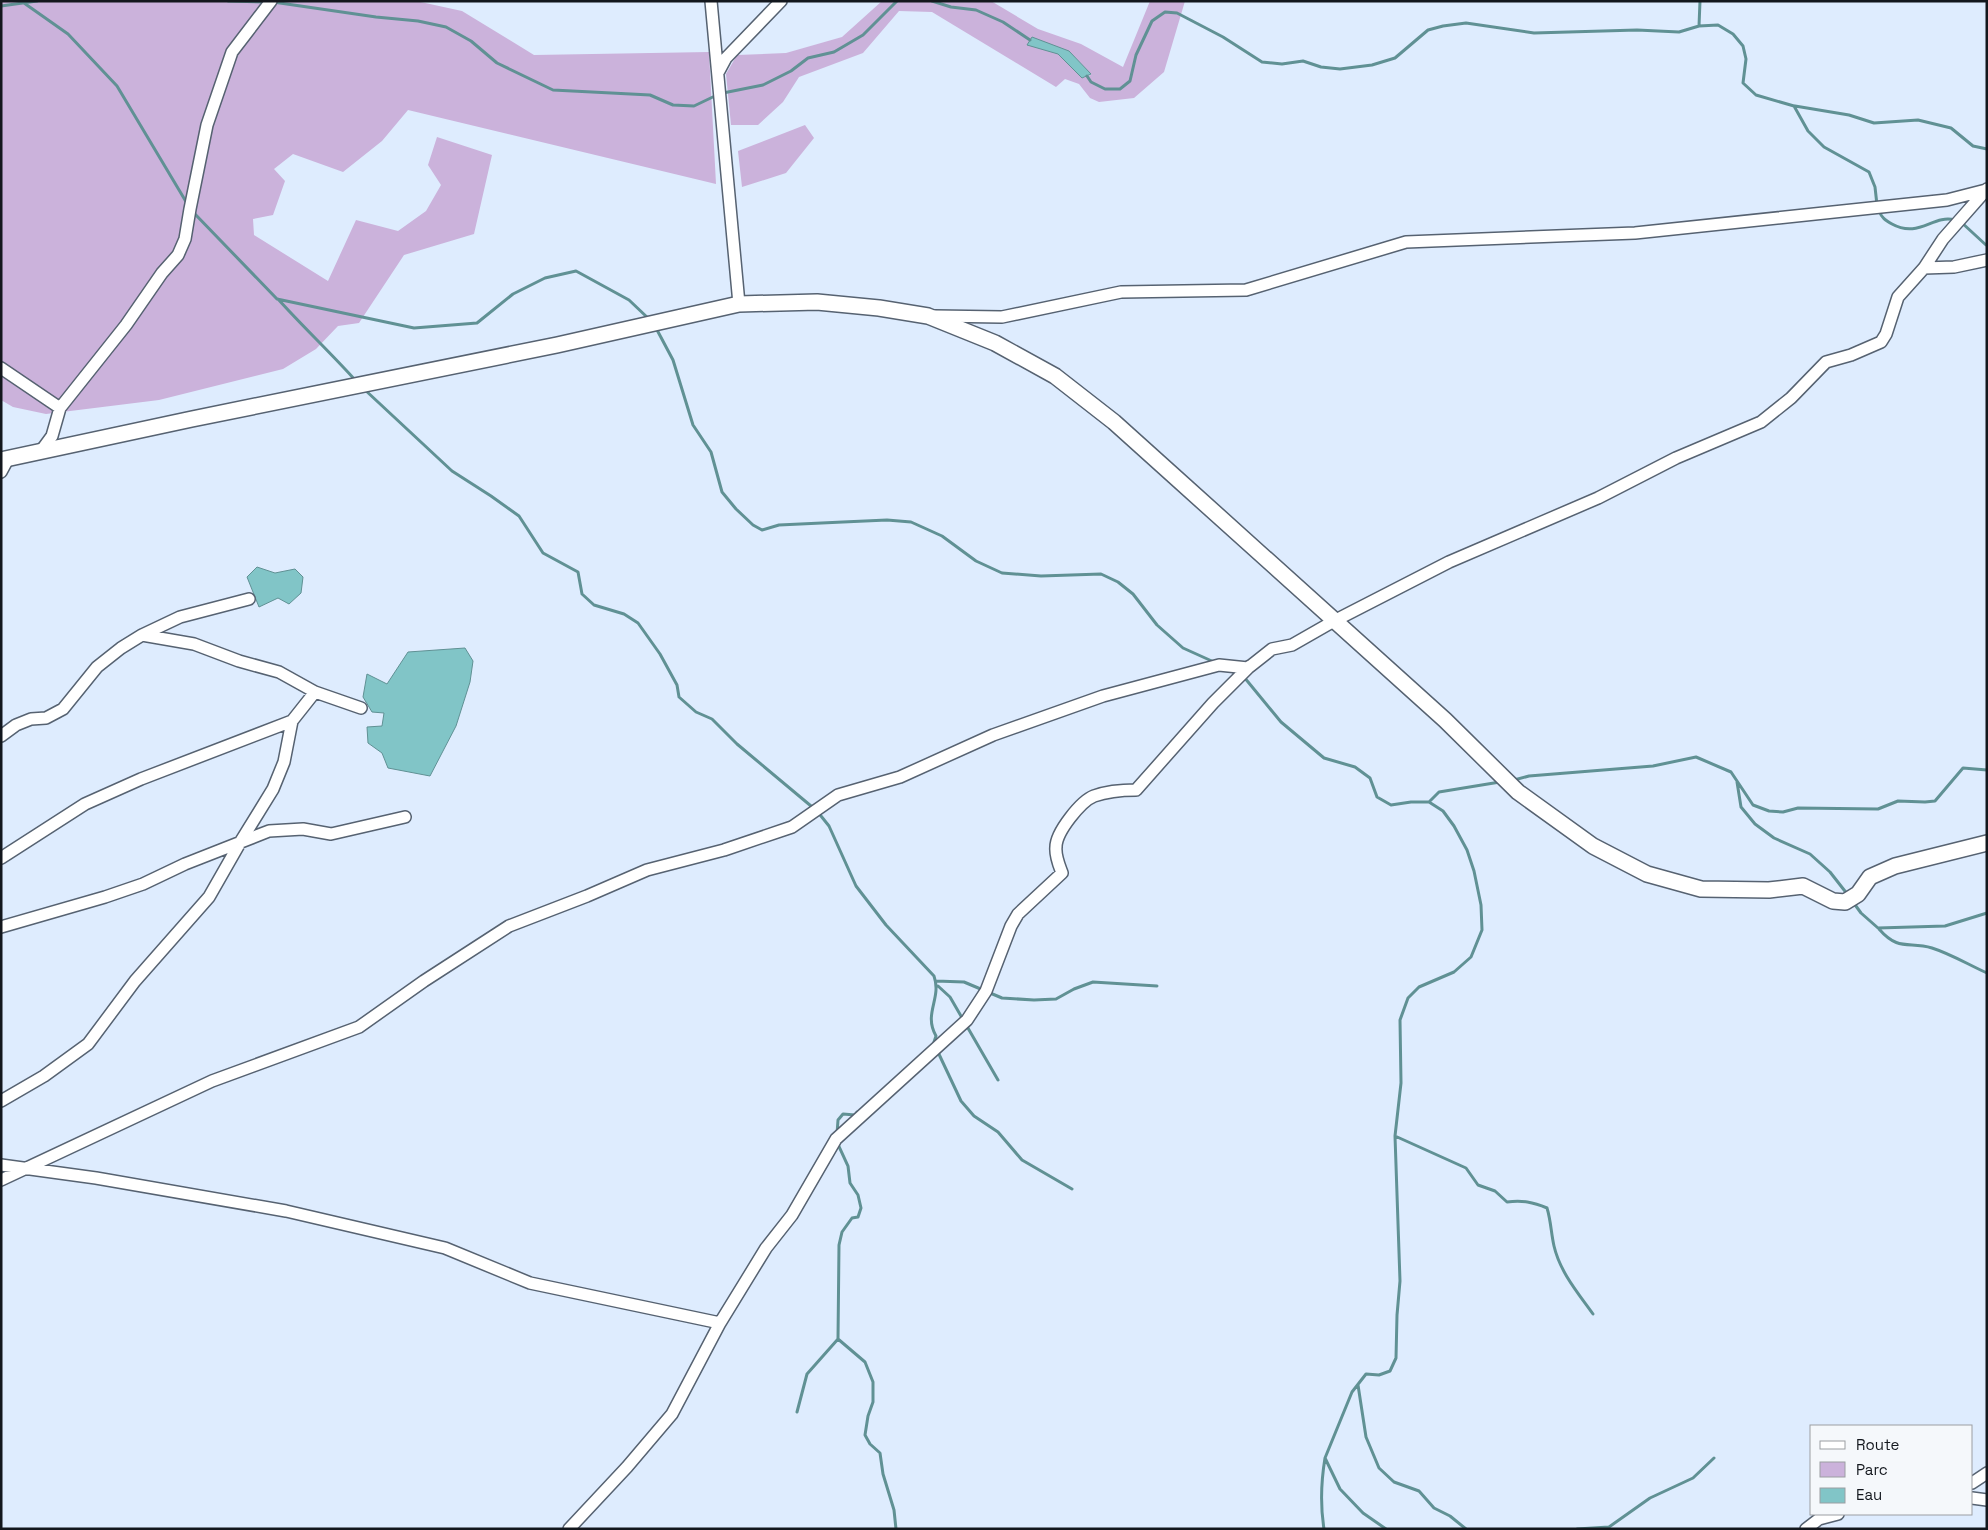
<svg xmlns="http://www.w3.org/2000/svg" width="1988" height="1530" font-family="'Space Grotesk',sans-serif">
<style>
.green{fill:#cbb2db;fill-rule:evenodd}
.water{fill:#81c5c7;stroke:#609194}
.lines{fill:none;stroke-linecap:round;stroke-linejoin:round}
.stream{stroke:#609194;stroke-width:3}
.minor-casing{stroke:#566271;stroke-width:14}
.tertiary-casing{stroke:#566271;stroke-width:18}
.minor{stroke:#fff;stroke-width:11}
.tertiary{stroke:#fff;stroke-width:15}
</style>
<rect width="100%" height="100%" fill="#deecfe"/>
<path class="green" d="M 1,1 L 416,1 L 462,11 L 534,55 L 709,52 L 716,184 L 408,110 L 382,141 L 343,172 L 293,154 L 274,169 L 285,181 L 273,215 L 253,219 L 254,235 L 328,281 L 356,220 L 398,231 L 426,211 L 441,185 L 428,165 L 437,137 L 492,155 L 474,234 L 404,255 L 359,323 L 338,326 L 316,349 L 283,369 L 159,400 L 46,414 L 13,407 L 1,400 Z
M 882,1 L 991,1 L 1038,29 L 1081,44 L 1123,67 L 1150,1 L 1185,1 L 1164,72 L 1134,98 L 1099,102 L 1090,98 L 1079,84 L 1065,79 L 1056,87 L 932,12 L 899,11 L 863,53 L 799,77 L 783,102 L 758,125 L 731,125 L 726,74 L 737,55 L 786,53 L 842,37 ZM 1069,51 L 1091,74 L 1091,75 L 1082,78 L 1058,54 Z
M 805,125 L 814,138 L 786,173 L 742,187 L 738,151 Z"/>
<path class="water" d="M 1032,37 L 1069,51 L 1091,74 L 1082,78 L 1058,54 L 1027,45 Z
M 257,567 L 275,573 L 295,569 L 303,577 L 301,593 L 289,604 L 278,598 L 259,607 L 247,577 Z
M 465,648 L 473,661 L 470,682 L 456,726 L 430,776 L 388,768 L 382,753 L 368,743 L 367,727 L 382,726 L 384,713 L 372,712 L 363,697 L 367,674 L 387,684 L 408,652 Z"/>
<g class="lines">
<path class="stream" d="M 228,1 L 267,2
M 932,1 L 951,7 L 976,10 L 1003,22 L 1030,40
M 273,2 L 376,17 L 418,21 L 446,27 L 471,41 L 497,63 L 553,90 L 650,95 L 673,105 L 694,106 L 717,95
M 24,3 L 68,34 L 117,86 L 188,205
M 1,6 L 37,1
M 1699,26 L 1700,1
M 1087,76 L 1091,82 L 1105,89 L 1120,89 L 1130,81 L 1136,55 L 1152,21 L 1165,12 L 1177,13 L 1223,37 L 1262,62 L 1282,64 L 1303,61 L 1321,67 L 1340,69 L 1372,65 L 1395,58 L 1428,30 L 1443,26 L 1466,23 L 1534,33 L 1637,30 L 1679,32 L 1699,26 L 1718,25 L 1733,34 L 1743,46 L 1746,59 L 1743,83 L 1756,95 L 1794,106 L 1808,131 L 1824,147 L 1869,172 L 1875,187 L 1877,205
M 723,93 L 763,85 L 791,71 L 808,58 L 834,52 L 863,35 L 897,1
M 1795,106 L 1849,115 L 1874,123 L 1918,120 L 1951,128 L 1973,146 L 1987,149
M 1879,211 C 1882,218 1885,220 1892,224 C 1919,239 1933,214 1955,220
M 193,212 L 277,299 L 414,328 L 477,323 L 513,294 L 545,278 L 576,271 L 629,300 L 649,319
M 1961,222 L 1986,245
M 278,299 C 303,327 331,353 356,381
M 656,328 L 673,360 L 693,425 L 711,452 L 722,492 L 736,509 L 753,525 L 762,530 L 779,525 L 843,522 L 887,520 L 911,522 L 942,536 L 976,561 L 1002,573 L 1041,576 L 1101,574 L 1118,582 L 1133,594 L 1157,625 L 1183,648 L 1214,662
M 364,389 L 452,471 L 491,496 L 519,516 L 543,553 L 578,572 L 582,594 L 594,605 L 624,614 L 638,623 L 660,654 L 677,685 L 679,697 L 696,712 L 712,719 L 737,744 L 817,811 L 829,826 L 856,886 L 886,925 L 934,976 C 942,999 923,1013 936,1036 L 933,1045
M 1244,677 L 1281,722 L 1324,758 L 1355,767 L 1370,778 L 1377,797 L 1391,805 L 1411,802 L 1429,802 L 1443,811 L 1454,826 L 1467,850 L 1474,871 L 1481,905 L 1482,930 L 1471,957 L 1454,972 L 1419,987 L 1408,998 L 1400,1020 L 1401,1083 L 1395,1136 L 1400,1281 L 1397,1315 L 1396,1358 L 1390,1371 L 1379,1375 L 1366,1374 L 1352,1392 L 1325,1458 L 1340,1489 L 1363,1513 L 1386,1529
M 1514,780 L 1529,776 L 1653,766 L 1696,757 L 1731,772 L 1753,805 L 1769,811 L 1783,812 L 1798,808 L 1878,809 L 1898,801 L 1925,802 L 1935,801 L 1963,768 L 1987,770
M 1737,782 L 1741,807 L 1755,824 L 1774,838 L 1810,854 L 1830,872 L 1848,895
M 1429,802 L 1439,792 L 1500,782
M 1853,902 L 1861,913 L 1878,928 L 1945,926 L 1987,913
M 1879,929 C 1899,952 1909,941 1932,948 C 1951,954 1969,965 1987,973
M 936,981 L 964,982 L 1002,998 L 1034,1000 L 1056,999 L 1074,989 L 1093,982 L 1157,986
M 938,986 L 950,997 L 998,1080
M 937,1050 L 961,1101 L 974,1116 L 998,1132 L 1022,1160 L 1072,1189
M 837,1134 L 838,1120 L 843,1114 L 855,1115 L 857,1112
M 1395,1136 L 1466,1168 L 1478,1185 L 1495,1191 L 1507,1202 C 1522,1200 1533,1202 1547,1208 C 1551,1221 1551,1233 1554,1246 C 1560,1272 1578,1293 1593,1314
M 837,1142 L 848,1166 L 850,1183 L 858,1195 L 861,1208 L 858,1217 L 852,1218 L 842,1232 L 839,1245 L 838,1339 L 865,1362 L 873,1382 L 873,1402 L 868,1416 L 865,1435 L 870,1444 L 880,1453 L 883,1474 L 894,1510 L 896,1529
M 1358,1385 L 1366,1437 L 1379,1468 L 1394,1482 L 1419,1491 L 1434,1508 L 1450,1516 L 1466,1529
M 797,1412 L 807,1374 L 838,1339
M 1324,1529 C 1320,1504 1321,1482 1325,1458
M 1577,1529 L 1609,1527 L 1650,1498 L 1693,1478 L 1714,1458"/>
<defs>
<path id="minor" d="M 711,1 L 739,304
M 719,71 L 726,58 L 781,1
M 1924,268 L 1954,267 L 1987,260
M 935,316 L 1002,317 L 1121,292 L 1246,290 L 1406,242 L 1635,233 L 1947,200 L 1986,190
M 1,368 L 60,408
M 41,451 L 52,436 L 60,408 L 126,325 L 162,273 L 178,255 L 185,239 L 190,209 L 207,125 L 232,52 L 271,1
M 1,472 L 8,459
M 142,635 L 194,644 L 239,661 L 279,672 L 315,692
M 1,736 L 16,725 L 31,719 L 46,718 L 63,709 L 97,667 L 121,648 L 142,635 L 180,617 L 249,599
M 1,858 L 85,804 L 141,779 L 292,721 L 315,692 L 361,708
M 1,927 L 105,897 L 143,884 L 185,864 L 269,831 L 303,829 L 331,834 L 405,817
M 1,1101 L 44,1076 L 88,1044 L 135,981 L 209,897 L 241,841 L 273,789 L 284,762 L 292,721
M 1,1165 L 96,1178 L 286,1211 L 445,1248 L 530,1283 L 720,1323
M 1,1180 L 212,1081 L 359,1027 L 424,981 L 509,926 L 587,896 L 647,870 L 724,850 L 792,827 L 838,795 L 900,777 L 993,735 L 1103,696 L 1219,665 L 1248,668 L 1272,649 L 1292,645 L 1334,621 L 1449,562 L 1598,498 L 1676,458 L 1761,422 L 1791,398 L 1826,362 L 1851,355 L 1881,342 L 1886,334 L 1898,297 L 1924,268 L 1943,239 L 1987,189
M 1972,1483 L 1987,1473
M 1972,1498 L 1987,1500
M 569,1529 L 627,1467 L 672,1414 L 720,1323 L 766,1248 L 792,1215 L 836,1139 L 967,1020 L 986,991 L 1011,926 L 1018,914 L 1062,873 C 1059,865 1055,856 1056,847 C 1056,832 1081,801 1094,796 C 1108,791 1121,790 1136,790 L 1213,703 L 1250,666
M 1806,1529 L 1819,1519 L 1838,1514"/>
<path id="tertiary" d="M 1,460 L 192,419 L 557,345 L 739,304 L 817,302 L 879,308 L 928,316 L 995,343 L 1055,376 L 1114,422 L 1174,476 L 1445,720 L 1518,792 L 1593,846 L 1647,874 L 1701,889 L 1769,890 L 1803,886 L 1833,901 L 1845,902 L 1858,894 L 1870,877 L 1895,866 L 1987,843"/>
</defs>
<use href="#minor" class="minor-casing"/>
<use href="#tertiary" class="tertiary-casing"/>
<use href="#minor" class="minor"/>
<use href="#tertiary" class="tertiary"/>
</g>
<rect width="1988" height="1530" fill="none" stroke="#13171d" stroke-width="5"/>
<rect x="1810" y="1425" width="162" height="90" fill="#f5f8fb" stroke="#9b9ea2"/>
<rect x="1820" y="1441" width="25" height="8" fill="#ffffff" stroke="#9b9ea2"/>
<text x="1856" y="1450" font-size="15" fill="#13171d">Route</text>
<rect x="1820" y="1462" width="25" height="15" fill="#cbb2db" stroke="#9b9ea2"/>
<text x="1856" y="1475" font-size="15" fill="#13171d">Parc</text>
<rect x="1820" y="1488" width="25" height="15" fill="#81c5c7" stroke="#9b9ea2"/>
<text x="1856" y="1500" font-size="15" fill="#13171d">Eau</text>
</svg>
